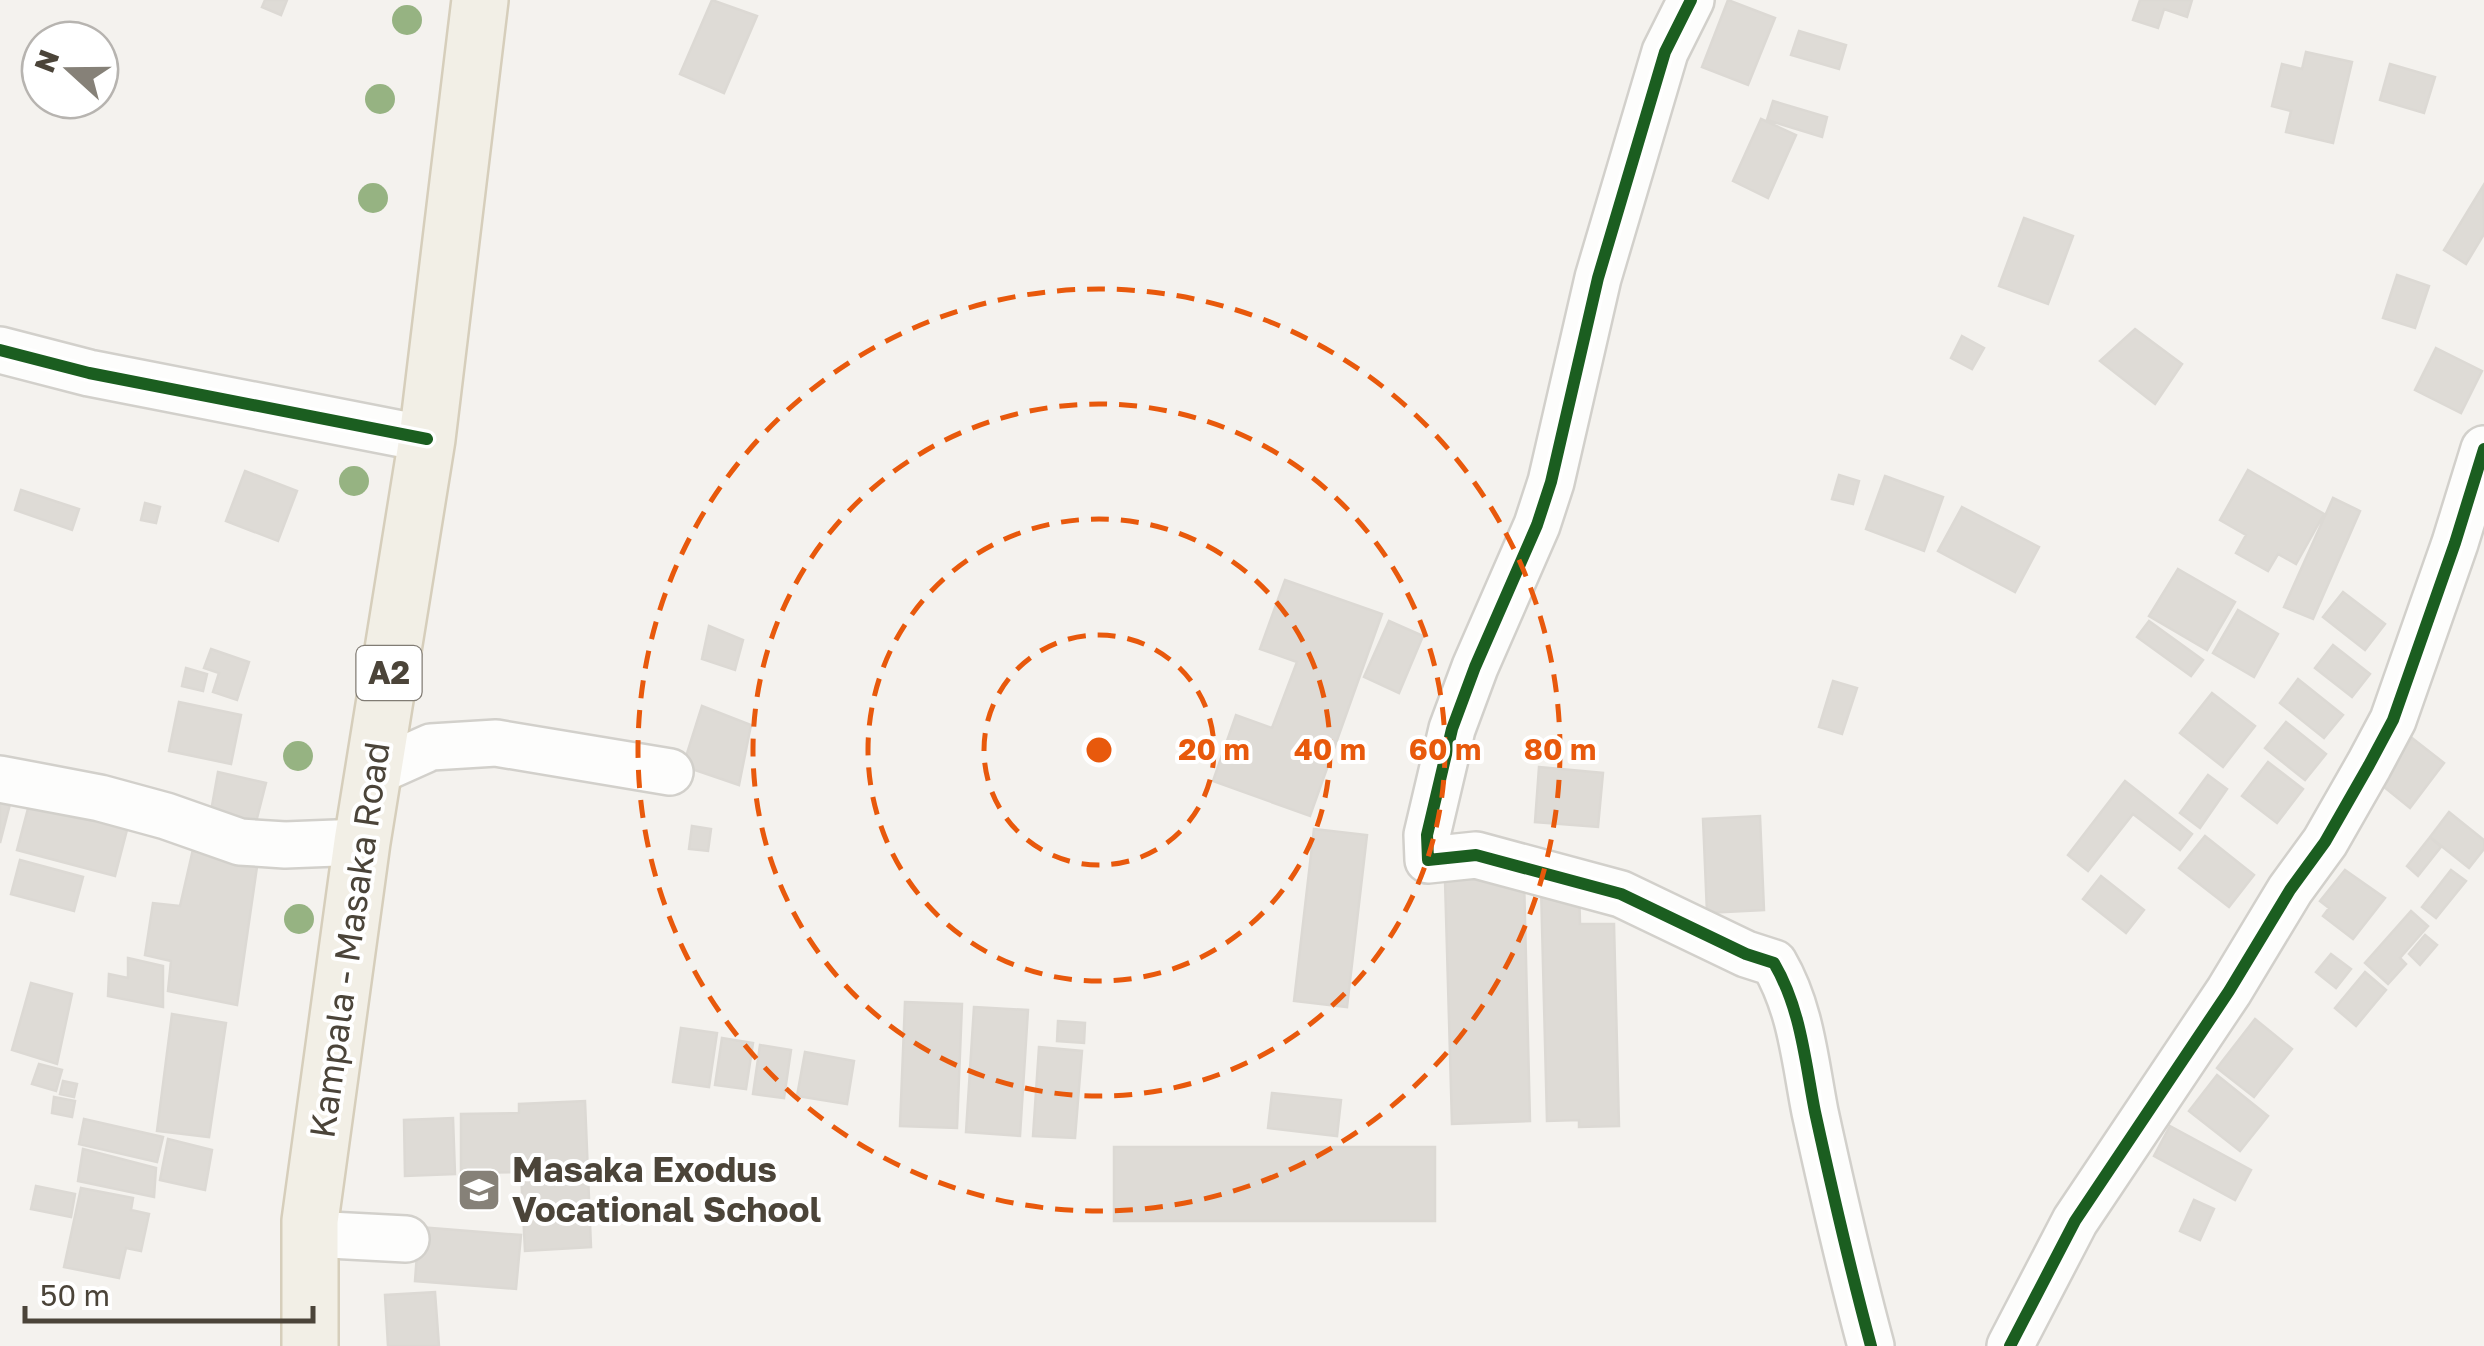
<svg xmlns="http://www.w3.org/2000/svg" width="2484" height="1346" font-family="'Golos Text',sans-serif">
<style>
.building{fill:#dedbd6;stroke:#dcd9d4;stroke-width:2.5}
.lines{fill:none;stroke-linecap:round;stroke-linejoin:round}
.minor-casing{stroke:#d2d0cb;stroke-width:50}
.primary-casing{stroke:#d6cebb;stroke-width:60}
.minor{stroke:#fdfdfc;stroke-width:45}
.primary{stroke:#f2efe6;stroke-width:55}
.cycleway-casing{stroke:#fff;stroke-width:19}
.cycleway{stroke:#1b5e20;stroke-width:12}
.tree{fill:#96b382}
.ring{fill:none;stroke:#e8590c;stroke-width:5;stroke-dasharray:18 12}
.labels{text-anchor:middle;stroke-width:8;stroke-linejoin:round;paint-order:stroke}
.shield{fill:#fff;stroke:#817c74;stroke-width:2.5}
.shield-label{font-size:32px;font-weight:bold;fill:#4b4439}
.street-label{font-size:35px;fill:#4b4439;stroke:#fff}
.poi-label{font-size:35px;font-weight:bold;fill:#4b4439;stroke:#fff;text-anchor:start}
.centre{fill:#e8590c;stroke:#fff;stroke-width:5}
.ring-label{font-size:30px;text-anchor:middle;font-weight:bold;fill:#e8590c;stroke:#fff;stroke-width:8;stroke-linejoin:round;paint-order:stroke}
</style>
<rect width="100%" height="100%" fill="#f4f2ee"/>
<path class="building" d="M 265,0 L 287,0 L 281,15 L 262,7 Z
M 712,0 L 757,16 L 724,93 L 680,74 Z
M 1728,0 L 1775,18 L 1748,85 L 1702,67 Z
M 2140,0 L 2192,0 L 2187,17 L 2164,9 L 2158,28 L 2133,20 Z
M 1799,31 L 1846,45 L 1839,69 L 1791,55 Z
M 2306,52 L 2352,62 L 2333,143 L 2286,132 L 2291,111 L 2272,106 L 2282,64 L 2302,69 Z
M 2390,64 L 2435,77 L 2424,113 L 2380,100 Z
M 1773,101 L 1827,117 L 1822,137 L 1767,120 Z
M 1761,119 L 1796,135 L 1768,198 L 1733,181 Z
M 2483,186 L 2484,234 L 2466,264 L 2444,250 Z
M 2024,218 L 2073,236 L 2048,304 L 1999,286 Z
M 2397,275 L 2429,286 L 2415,328 L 2383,318 Z
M 2135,329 L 2182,364 L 2155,404 L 2100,361 Z
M 1962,336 L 1984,348 L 1972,369 L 1951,358 Z
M 2436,348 L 2482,371 L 2461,413 L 2415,390 Z
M 2248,470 L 2324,514 L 2296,564 L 2278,554 L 2268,571 L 2236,553 L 2246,535 L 2220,520 Z
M 245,471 L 297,491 L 278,541 L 226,521 Z
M 1839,475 L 1859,481 L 1853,504 L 1832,499 Z
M 1885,476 L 1943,497 L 1924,551 L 1866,529 Z
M 21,490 L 79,509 L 72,530 L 15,510 Z
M 2333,498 L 2360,511 L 2313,619 L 2284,607 Z
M 145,503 L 160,507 L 156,523 L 141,520 Z
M 1962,507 L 2039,547 L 2015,592 L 1938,551 Z
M 2178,569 L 2235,602 L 2207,650 L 2149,616 Z
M 1285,580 L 1382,614 L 1310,816 L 1213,781 L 1236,715 L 1272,728 L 1297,662 L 1260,649 Z
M 2343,592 L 2385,624 L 2365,650 L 2323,617 Z
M 2238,610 L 2278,634 L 2254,677 L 2213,653 Z
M 1389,621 L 1423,636 L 1399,693 L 1364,677 Z
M 2149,621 L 2203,660 L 2191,676 L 2137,637 Z
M 709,626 L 743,640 L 735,670 L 702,659 Z
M 2333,645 L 2370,674 L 2352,697 L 2315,668 Z
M 211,649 L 249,662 L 237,700 L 213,692 L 219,673 L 204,668 Z
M 186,668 L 207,674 L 203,691 L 182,686 Z
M 2298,679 L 2343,715 L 2324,738 L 2280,703 Z
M 1833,681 L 1857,688 L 1842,734 L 1819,727 Z
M 2212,693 L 2255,726 L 2223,767 L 2180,733 Z
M 179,702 L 241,715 L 231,764 L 169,751 Z
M 702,706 L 751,725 L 739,785 L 683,766 Z
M 2286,722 L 2326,754 L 2305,780 L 2265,748 Z
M 2412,738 L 2444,763 L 2410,808 L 2378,782 Z
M 2268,762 L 2303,789 L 2277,823 L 2242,796 Z
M 1539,767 L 1603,773 L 1598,827 L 1535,822 Z
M 218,772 L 266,783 L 255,826 L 210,817 Z
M 2208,775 L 2227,789 L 2200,828 L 2180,813 Z
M 2125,781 L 2192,834 L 2180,850 L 2133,814 L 2088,871 L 2068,855 Z
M 0,801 L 10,804 L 0,843 Z
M 30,801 L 128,826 L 115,876 L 17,850 Z
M 2449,812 L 2484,840 L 2484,849 L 2469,868 L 2430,837 Z
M 1760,816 L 1764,910 L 1707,913 L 1703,819 Z
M 692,826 L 711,829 L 708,851 L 689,849 Z
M 1314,829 L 1367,835 L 1347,1007 L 1294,1001 Z
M 2205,836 L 2254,875 L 2229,907 L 2179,868 Z
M 2430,837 L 2441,847 L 2418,876 L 2407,866 Z
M 194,845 L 258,860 L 237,1005 L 168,991 L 171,961 L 145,955 L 153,903 L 180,906 Z
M 20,860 L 83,877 L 74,911 L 11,894 Z
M 2345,870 L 2385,898 L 2353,939 L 2323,916 L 2329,908 L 2320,901 Z
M 2451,870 L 2466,881 L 2436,918 L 2422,907 Z
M 2101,876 L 2144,910 L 2126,933 L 2083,899 Z
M 1524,878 L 1530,1121 L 1452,1124 L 1445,880 Z
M 1579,885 L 1580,924 L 1614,924 L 1619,1126 L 1579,1127 L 1579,1120 L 1547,1121 L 1541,886 Z
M 2411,911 L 2428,926 L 2400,958 L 2406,964 L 2388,984 L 2365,963 Z
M 2425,935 L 2437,945 L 2420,965 L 2409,954 Z
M 2331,954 L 2351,969 L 2336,988 L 2316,972 Z
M 128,958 L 163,966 L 163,1007 L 108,996 L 109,974 L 128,978 Z
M 2365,972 L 2386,990 L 2356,1026 L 2335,1008 Z
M 31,983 L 72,994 L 57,1064 L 12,1050 Z
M 905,1002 L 962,1004 L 957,1128 L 900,1126 Z
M 974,1007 L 1028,1010 L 1020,1136 L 966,1132 Z
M 172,1014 L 226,1023 L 209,1137 L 157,1131 Z
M 2255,1019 L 2292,1049 L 2254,1097 L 2217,1068 Z
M 1058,1021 L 1085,1023 L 1084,1043 L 1057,1041 Z
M 681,1028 L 717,1033 L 709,1087 L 673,1082 Z
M 722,1038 L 753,1043 L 746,1089 L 715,1085 Z
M 760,1045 L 791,1050 L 784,1098 L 753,1094 Z
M 1039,1047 L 1082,1051 L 1075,1138 L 1033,1136 Z
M 805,1052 L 854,1061 L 847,1104 L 797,1096 Z
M 39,1064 L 62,1070 L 56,1091 L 32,1084 Z
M 2217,1075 L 2268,1116 L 2240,1151 L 2189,1111 Z
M 63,1081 L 77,1084 L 74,1097 L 60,1094 Z
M 1272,1093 L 1341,1100 L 1337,1136 L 1268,1128 Z
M 54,1097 L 75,1101 L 72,1117 L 52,1113 Z
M 585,1101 L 591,1247 L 525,1251 L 521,1172 L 461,1173 L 461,1114 L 519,1113 L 519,1104 Z
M 453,1118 L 455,1174 L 405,1176 L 404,1120 Z
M 84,1119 L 163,1137 L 157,1162 L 79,1144 Z
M 2170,1126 L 2251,1170 L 2235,1200 L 2154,1156 Z
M 168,1139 L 212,1150 L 205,1190 L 160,1180 Z
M 1114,1147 L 1435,1147 L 1435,1221 L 1114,1221 Z
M 83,1149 L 156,1168 L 154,1197 L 78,1181 Z
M 36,1186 L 75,1194 L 71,1217 L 31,1209 Z
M 81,1188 L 133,1198 L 131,1210 L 149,1214 L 141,1251 L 126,1248 L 119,1278 L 64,1267 Z
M 2194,1200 L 2214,1209 L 2200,1240 L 2180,1231 Z
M 419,1227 L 521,1235 L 516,1289 L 415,1281 Z
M 435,1292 L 439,1346 L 388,1346 L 385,1295 Z"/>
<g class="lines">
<defs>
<path id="minor" d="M 1691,0 L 1665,52 L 1598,278 L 1551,482 L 1537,525 L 1475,667 L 1452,729 L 1427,835 L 1428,860 L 1476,855 L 1621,894 L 1746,954 L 1774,963 C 1801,1009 1805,1061 1815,1112 C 1832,1190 1850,1268 1871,1346
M 0,350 L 89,373 L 427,439
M 373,773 L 431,747 L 496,743 L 670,772
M 0,779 L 100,798 L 166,816 L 240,842 L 285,845 L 362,842
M 310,1234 L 406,1239
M 2010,1346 L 2075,1221 L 2229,991 L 2290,890 L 2325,842 L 2369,765 L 2393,720 L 2455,543 L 2484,449"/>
<path id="primary" d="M 310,1346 L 310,1221 L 362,842 L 427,439 L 480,0"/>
</defs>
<use href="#minor" class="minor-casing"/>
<use href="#primary" class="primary-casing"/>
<use href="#minor" class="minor"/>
<use href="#primary" class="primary"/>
<defs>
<path id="cycleway" d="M 1691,0 L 1665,52 L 1598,278 L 1551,482 L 1537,525 L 1475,667 L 1452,729 L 1427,835 L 1428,860 L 1476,855 L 1621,894 L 1746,954 L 1774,963 C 1801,1009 1805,1061 1815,1112 C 1832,1190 1850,1268 1871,1346
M 0,350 L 89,373 L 427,439
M 2010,1346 L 2075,1221 L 2229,991 L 2290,890 L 2325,842 L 2369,765 L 2393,720 L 2455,543 L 2484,449"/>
</defs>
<use href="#cycleway" class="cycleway-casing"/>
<use href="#cycleway" class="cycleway"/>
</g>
<g class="tree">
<circle cx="407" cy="20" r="15"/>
<circle cx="380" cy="99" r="15"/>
<circle cx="373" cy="198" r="15"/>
<circle cx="354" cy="481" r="15"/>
<circle cx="298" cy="756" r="15"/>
<circle cx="299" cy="919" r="15"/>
</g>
<g class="ring">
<circle cx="1099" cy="750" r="115"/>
<circle cx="1099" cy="750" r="231"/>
<circle cx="1099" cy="750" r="346"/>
<circle cx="1099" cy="750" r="461"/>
</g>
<defs>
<symbol id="school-square" viewBox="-11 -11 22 22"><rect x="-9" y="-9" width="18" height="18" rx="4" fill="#868178" stroke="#fff"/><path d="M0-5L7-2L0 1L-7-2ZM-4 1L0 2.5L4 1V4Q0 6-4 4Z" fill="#fff"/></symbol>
</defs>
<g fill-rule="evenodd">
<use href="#school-square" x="454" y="1165" width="50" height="50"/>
</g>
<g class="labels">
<rect class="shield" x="356.5" y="646" width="65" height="54" rx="8"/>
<g class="shield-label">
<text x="389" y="684">A2</text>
</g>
<g class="street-label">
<text transform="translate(350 940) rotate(-82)" y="12">Kampala - Masaka Road</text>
</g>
<g class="poi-label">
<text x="512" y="1182">Masaka Exodus<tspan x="512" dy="40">Vocational School</tspan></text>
</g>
</g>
<circle cx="1099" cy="750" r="15" class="centre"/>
<g class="ring-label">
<text x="1214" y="760">20 m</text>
<text x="1330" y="760">40 m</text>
<text x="1445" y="760">60 m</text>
<text x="1560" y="760">80 m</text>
</g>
<g transform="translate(70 70) rotate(291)"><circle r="48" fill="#ffffff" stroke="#b7b4b0" stroke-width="2.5"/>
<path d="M0-8L18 38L0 25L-18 38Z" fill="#868178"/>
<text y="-15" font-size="28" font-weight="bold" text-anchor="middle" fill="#4b4439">N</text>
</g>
<path d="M25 1306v15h288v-15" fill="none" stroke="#4b4439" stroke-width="5"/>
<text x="40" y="1306" font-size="30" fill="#4b4439" stroke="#ffffff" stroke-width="8" paint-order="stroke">50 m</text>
</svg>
